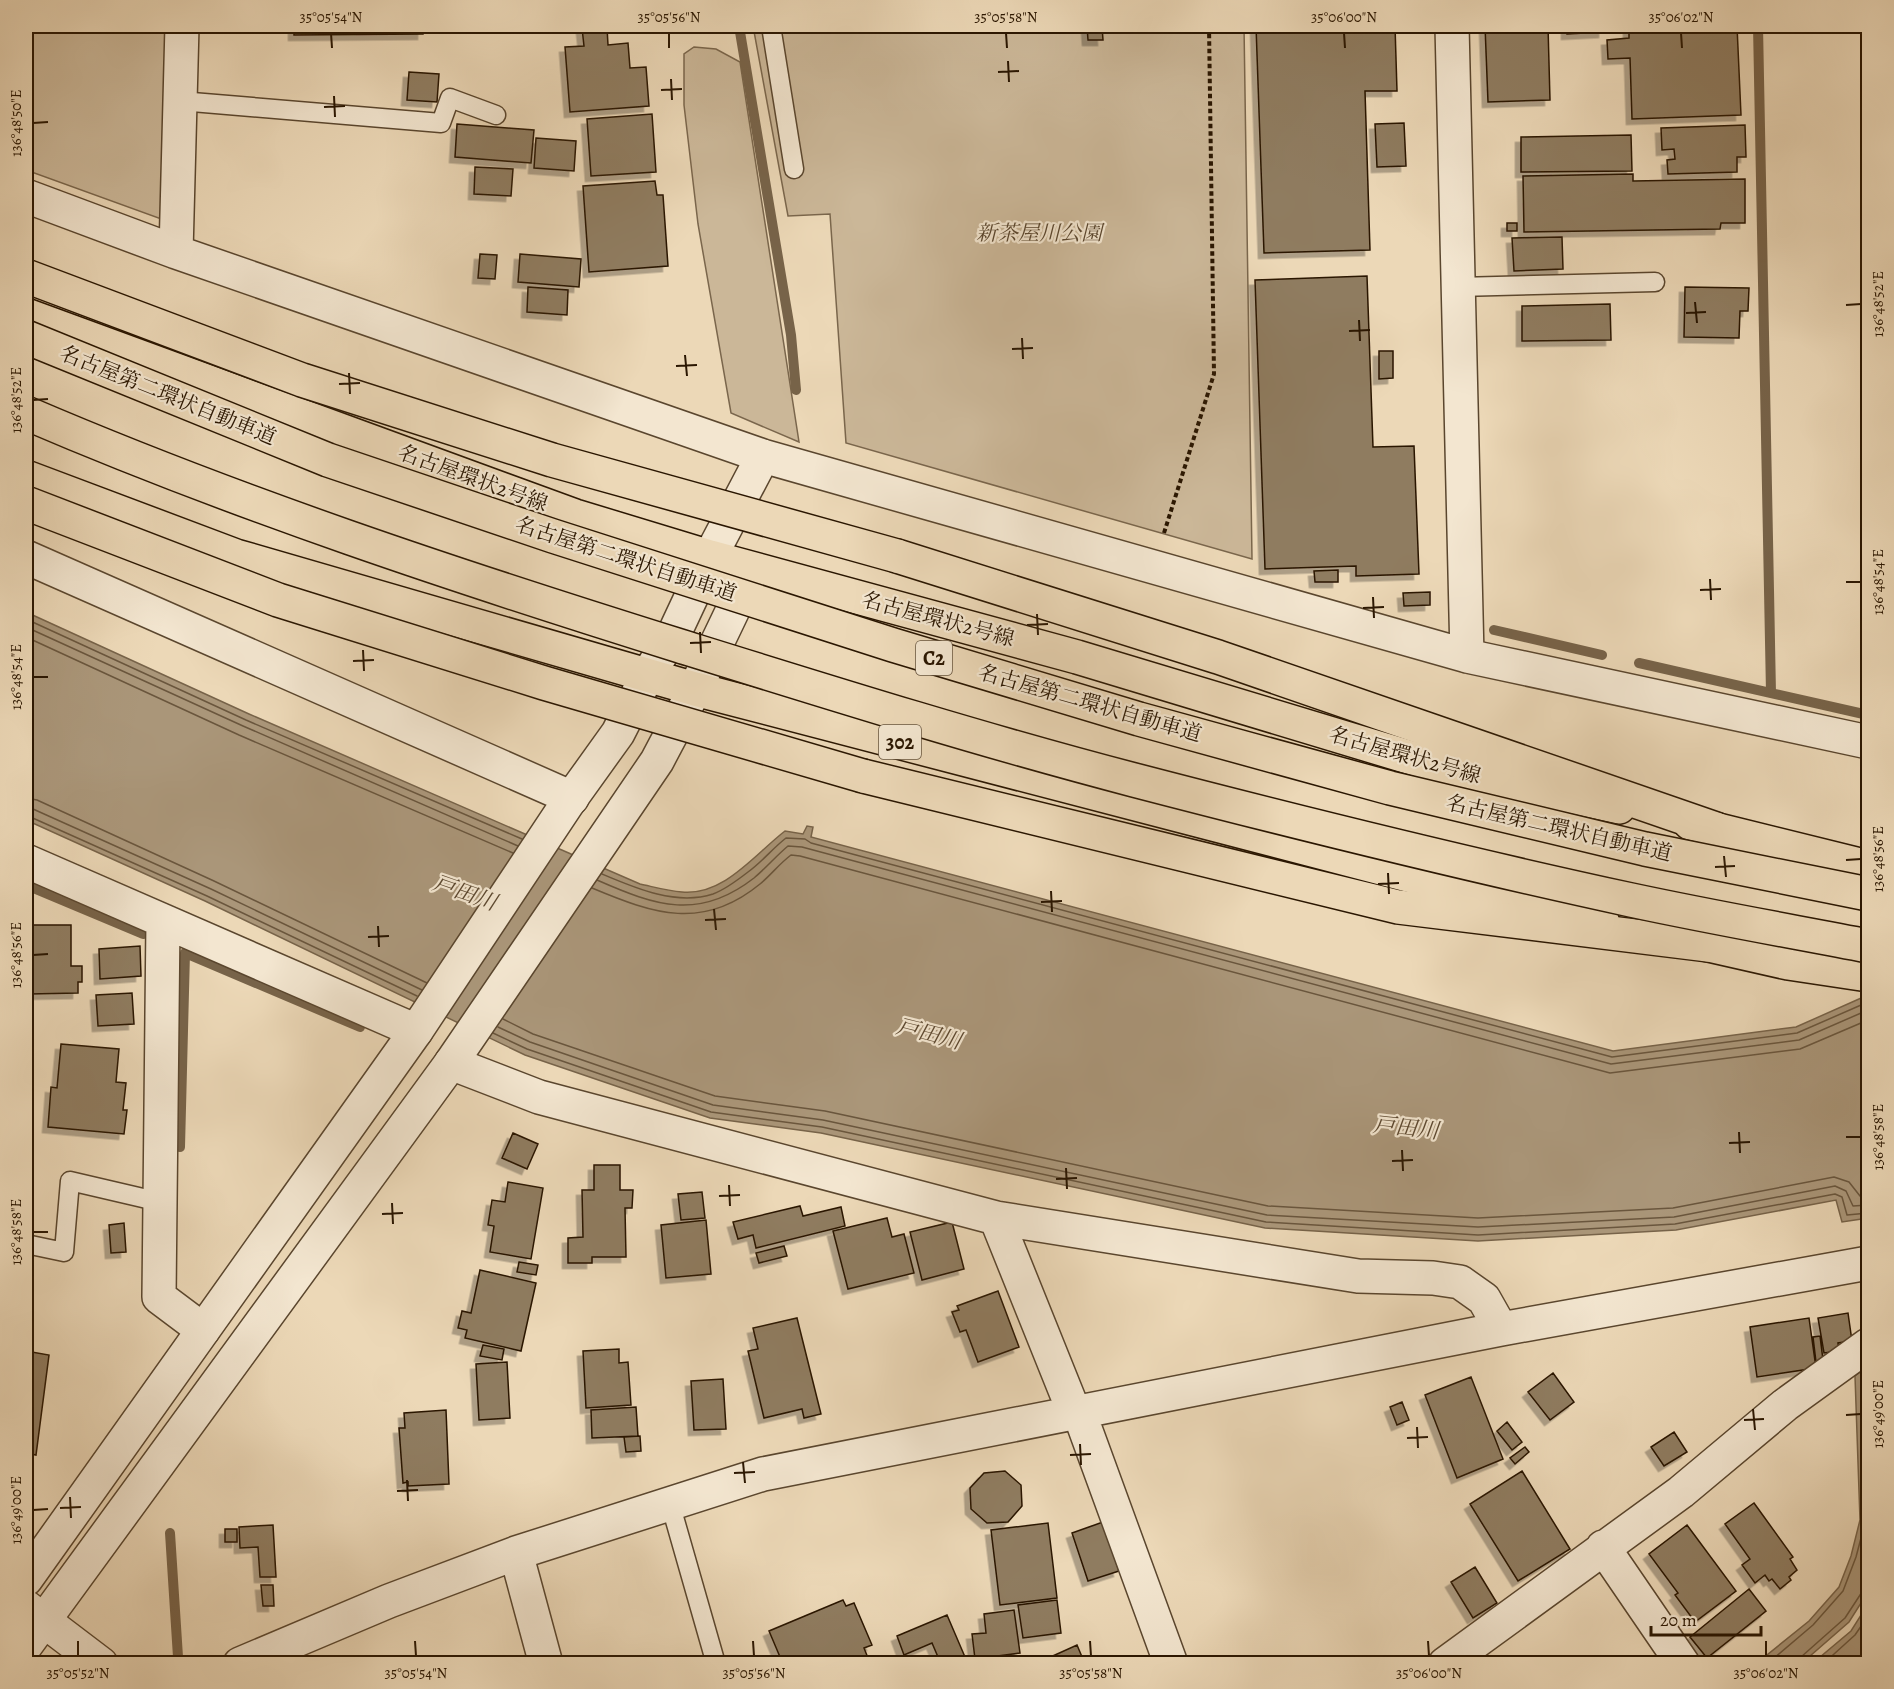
<svg xmlns="http://www.w3.org/2000/svg" width="1894" height="1689" font-family="Alegreya,'Noto Serif JP',serif">
<style>
.green{fill:#cbb798;stroke:#7a664c;stroke-width:1.5}
.water{fill:#aa9679;stroke:#776349;stroke-width:1.5}
.lines{fill:none;stroke-linecap:round;stroke-linejoin:round}
.shore{stroke:#6a563d;stroke-width:1.5}
.stream{stroke:#776349;stroke-width:10}
.building{fill:#8f7b60;stroke:#2a1601;stroke-width:1.5;filter:url(#shadow)}
.service-casing{stroke:#5a462e;stroke-width:21}
.minor-casing{stroke:#5a462e;stroke-width:36}
.tertiary-casing{stroke:#5a462e;stroke-width:36}
.trunk-casing{stroke:#2a1601;stroke-width:36}
.motorway-casing{stroke:#2a1601;stroke-width:36}
.path{stroke:#2a1601;stroke-width:4;stroke-dasharray:4.5 3;stroke-linecap:butt}
.service{stroke:#f3e6d0;stroke-width:18}
.minor{stroke:#f3e6d0;stroke-width:33}
.tertiary{stroke:#f3e6d0;stroke-width:33}
.trunk{stroke:#ecd8b7;stroke-width:33}
.motorway{stroke:#ecd8b7;stroke-width:33}
.motorway-bridge-casing{stroke:#2a1601;stroke-width:36;stroke-linecap:butt}
.motorway-bridge{stroke:#ecd8b7;stroke-width:33}
.ticks{fill:none;stroke:#2a1601;stroke-width:2}
.labels{text-anchor:middle;stroke-width:4.5;stroke-linejoin:round;paint-order:stroke}
.shield{fill:#f3e6d0;stroke:#66543f;stroke-width:1.5}
.shield-label{font-size:20px;font-weight:bold;fill:#2a1601}
.park-label{font-size:21px;font-style:italic;fill:#5a462e;stroke:#f3e6d0}
.street-label{font-size:21px;fill:#2a1601;stroke:#f3e6d0}
.water-label{font-size:22px;font-style:italic;fill:#5d4931;stroke:#f3e6d0}
.neatline{fill:none;stroke:#2a1601;stroke-width:2}
.ticks-label{font-size:15px;text-anchor:middle;fill:#2a1601}
</style>
<defs>
<filter id="shadow"><feDropShadow dx="-5.5" dy="5.5" stdDeviation="0" flood-color="#0004"/></filter>
</defs>
<rect width="100%" height="100%" fill="#ecd8b7"/>
<filter id="stains"><feTurbulence type="fractalNoise" baseFrequency=".00333" numOctaves="4"/><feColorMatrix values="0 0 0 0 .2 0 0 0 0 .09 0 0 0 0 .02 0 0 0 .5 -.17"/></filter>
<radialGradient id="worn" r=".72"><stop offset=".6" stop-color="#630" stop-opacity="0"/><stop offset="1" stop-color="#630" stop-opacity=".3"/></radialGradient>
<path class="green" d="M 26,26 L 168,26 L 164,220 L 26,170 Z
M 753,26 L 1244,26 L 1252,559 L 846,443 L 830,214 L 788,216 Z
M 694,47 L 716,49 L 740,62 L 799,442 L 731,413 L 698,224 L 684,105 L 684,54 Z"/>
<path class="water" d="M 26,612 L 249,714 L 640,884 C 654,887 668,891 682,892 C 724,896 755,854 785,831 L 803,834 L 807,826 L 813,827 L 811,837 L 1613,1051 L 1796,1027 L 1868,995 L 1868,1218 L 1842,1222 L 1836,1200 L 1676,1230 L 1478,1241 L 1265,1228 L 821,1133 L 710,1118 L 525,1055 L 205,901 L 26,820 Z
M 1868,1366 L 1868,1592 L 1849,1622 L 1802,1663 L 1757,1663 L 1809,1621 L 1839,1587 L 1851,1556 L 1860,1520 L 1855,1376 Z
M 1868,1604 L 1868,1656 L 1859,1663 L 1813,1663 L 1851,1631 Z"/>
<g class="lines">
<path class="shore" d="M 26,619 L 246,720 L 522,839
M 26,627 L 243,726 L 518,846
M 26,637 L 239,735 L 513,853
M 26,798 L 37,800 L 214,881 L 427,983
M 26,807 L 33,809 L 211,889 L 422,990
M 26,815 L 207,896 L 417,996
M 602,874 C 635,888 676,906 713,894 C 724,890 739,879 748,872 C 762,862 773,848 786,838 L 805,839 L 811,843 L 1612,1057 L 1797,1033 L 1868,1002
M 597,880 C 656,906 699,921 754,878 C 766,868 776,856 788,846 L 802,847 L 1611,1064 L 1799,1040 L 1868,1010
M 592,888 C 654,914 703,931 760,884 C 771,875 779,864 791,855 L 800,856 L 1610,1073 L 1800,1049 L 1868,1020
M 503,1019 L 533,1034 L 715,1096 L 825,1111 L 1268,1206 L 1478,1218 L 1673,1208 L 1834,1177 L 1849,1182 L 1860,1196 L 1868,1196
M 498,1027 L 530,1042 L 713,1105 L 823,1120 L 1267,1215 L 1478,1227 L 1674,1217 L 1835,1186 L 1846,1191 L 1853,1206 L 1868,1205
M 493,1033 L 527,1049 L 711,1112 L 822,1127 L 1266,1222 L 1478,1235 L 1675,1224 L 1835,1194 L 1842,1197 L 1847,1215 L 1868,1213
M 1767,1664 L 1813,1625 L 1843,1591 L 1856,1557 L 1866,1519 L 1861,1381 L 1868,1373
M 1799,1664 L 1801,1657 L 1845,1618 L 1862,1592 L 1868,1590
M 1823,1664 L 1855,1635 L 1868,1616"/>
<path class="stream" d="M 739,26 L 791,335 L 796,390
M 1758,26 L 1771,693
M 1494,630 L 1602,655
M 1639,663 L 1868,715
M 26,885 L 143,934
M 180,1147 L 185,953 L 360,1027
M 170,1533 L 178,1657"/>
</g>
<path class="building" d="M 294,26 L 423,26 L 423,34 L 294,35 Z
M 1087,26 L 1102,26 L 1103,40 L 1088,40 Z
M 1256,26 L 1395,26 L 1397,91 L 1365,91 L 1370,250 L 1264,253 Z
M 1485,26 L 1548,26 L 1550,100 L 1488,102 Z
M 1567,26 L 1604,26 L 1604,32 L 1567,34 Z
M 1629,26 L 1737,26 L 1741,115 L 1632,119 L 1630,58 L 1608,59 L 1607,40 L 1629,38 Z
M 607,27 L 608,45 L 628,43 L 630,68 L 646,67 L 649,106 L 570,112 L 565,47 L 584,46 L 582,28 Z
M 409,72 L 439,74 L 437,102 L 407,100 Z
M 652,114 L 656,172 L 591,176 L 587,119 Z
M 1404,123 L 1406,166 L 1377,167 L 1375,124 Z
M 457,124 L 534,130 L 531,163 L 455,157 Z
M 1745,125 L 1746,157 L 1737,157 L 1737,172 L 1668,174 L 1667,160 L 1675,159 L 1674,149 L 1662,150 L 1661,128 Z
M 1631,135 L 1632,171 L 1521,172 L 1521,137 Z
M 536,138 L 576,141 L 574,171 L 534,168 Z
M 475,167 L 513,169 L 511,196 L 474,194 Z
M 1633,174 L 1633,181 L 1745,179 L 1745,223 L 1721,223 L 1720,229 L 1524,232 L 1523,176 Z
M 655,181 L 657,195 L 663,195 L 668,266 L 589,272 L 583,186 Z
M 1507,223 L 1517,223 L 1517,231 L 1507,231 Z
M 1562,237 L 1563,269 L 1514,271 L 1512,238 Z
M 480,254 L 497,255 L 495,279 L 478,278 Z
M 520,254 L 581,259 L 579,287 L 518,282 Z
M 1367,276 L 1373,447 L 1414,446 L 1419,574 L 1356,576 L 1356,566 L 1265,569 L 1255,280 Z
M 528,287 L 568,290 L 567,315 L 527,312 Z
M 1685,287 L 1749,288 L 1748,311 L 1740,311 L 1739,338 L 1684,337 Z
M 1610,304 L 1611,340 L 1522,341 L 1522,306 Z
M 1379,351 L 1393,351 L 1393,378 L 1379,379 Z
M 1338,570 L 1338,582 L 1315,582 L 1314,571 Z
M 1430,592 L 1430,605 L 1404,606 L 1403,593 Z
M 28,925 L 71,925 L 71,966 L 82,966 L 82,982 L 78,982 L 78,993 L 29,994 Z
M 140,946 L 141,976 L 100,979 L 99,949 Z
M 132,993 L 134,1024 L 98,1026 L 96,995 Z
M 61,1044 L 119,1049 L 116,1082 L 126,1083 L 123,1110 L 127,1110 L 124,1134 L 48,1127 L 51,1087 L 57,1088 Z
M 513,1133 L 538,1144 L 527,1169 L 502,1158 Z
M 594,1165 L 620,1165 L 620,1190 L 633,1190 L 632,1208 L 625,1208 L 626,1257 L 592,1257 L 592,1263 L 568,1263 L 568,1238 L 583,1237 L 582,1190 L 594,1190 Z
M 508,1182 L 543,1188 L 531,1259 L 490,1252 L 494,1226 L 488,1225 L 492,1200 L 505,1202 Z
M 702,1192 L 705,1218 L 681,1220 L 678,1194 Z
M 800,1206 L 803,1216 L 841,1207 L 845,1226 L 756,1248 L 753,1235 L 738,1239 L 733,1222 Z
M 887,1218 L 892,1237 L 904,1234 L 914,1273 L 848,1289 L 833,1231 Z
M 706,1220 L 711,1274 L 666,1278 L 661,1225 Z
M 952,1222 L 964,1269 L 922,1280 L 910,1232 Z
M 124,1223 L 126,1252 L 111,1253 L 109,1225 Z
M 784,1246 L 787,1256 L 759,1263 L 756,1253 Z
M 519,1262 L 538,1265 L 536,1275 L 517,1272 Z
M 480,1270 L 536,1283 L 521,1351 L 465,1338 L 467,1330 L 458,1328 L 462,1311 L 471,1313 Z
M 998,1291 L 1019,1347 L 978,1362 L 966,1330 L 960,1332 L 952,1312 L 959,1310 L 957,1306 Z
M 1848,1313 L 1852,1341 L 1838,1343 L 1839,1351 L 1824,1353 L 1818,1318 Z
M 797,1318 L 821,1414 L 804,1418 L 802,1409 L 764,1418 L 748,1351 L 758,1349 L 753,1328 Z
M 1809,1318 L 1816,1368 L 1757,1377 L 1750,1327 Z
M 1820,1336 L 1823,1360 L 1816,1362 L 1813,1337 Z
M 483,1345 L 504,1349 L 502,1360 L 480,1356 Z
M 619,1349 L 619,1363 L 628,1362 L 631,1405 L 586,1408 L 583,1351 Z
M 26,1351 L 49,1355 L 36,1455 L 26,1453 Z
M 507,1362 L 510,1418 L 479,1420 L 476,1364 Z
M 1553,1373 L 1574,1402 L 1550,1420 L 1528,1392 Z
M 1471,1377 L 1503,1459 L 1457,1478 L 1425,1395 Z
M 723,1379 L 726,1429 L 694,1430 L 691,1381 Z
M 1402,1402 L 1409,1420 L 1397,1425 L 1390,1407 Z
M 636,1407 L 638,1436 L 592,1438 L 591,1410 Z
M 446,1410 L 449,1484 L 408,1486 L 408,1482 L 403,1483 L 399,1428 L 405,1428 L 404,1413 Z
M 1507,1422 L 1522,1442 L 1512,1450 L 1497,1431 Z
M 1674,1432 L 1687,1452 L 1664,1466 L 1651,1447 Z
M 640,1436 L 641,1451 L 626,1452 L 624,1437 Z
M 1525,1447 L 1529,1452 L 1515,1464 L 1510,1458 Z
M 1005,1471 L 1021,1485 L 1022,1506 L 1008,1522 L 987,1523 L 971,1509 L 970,1488 L 984,1473 Z
M 1522,1471 L 1570,1549 L 1518,1581 L 1470,1504 Z
M 1754,1503 L 1793,1557 L 1790,1559 L 1797,1570 L 1789,1577 L 1791,1580 L 1780,1589 L 1772,1579 L 1769,1581 L 1765,1575 L 1755,1583 L 1742,1565 L 1750,1559 L 1725,1524 Z
M 1103,1522 L 1119,1571 L 1088,1581 L 1072,1533 Z
M 1048,1523 L 1057,1598 L 1000,1605 L 991,1530 Z
M 273,1525 L 276,1577 L 260,1577 L 258,1547 L 240,1548 L 239,1527 Z
M 1687,1525 L 1736,1591 L 1695,1622 L 1675,1595 L 1678,1593 L 1649,1554 Z
M 225,1529 L 237,1529 L 237,1542 L 225,1542 Z
M 1475,1567 L 1497,1603 L 1473,1618 L 1451,1582 Z
M 261,1585 L 273,1585 L 274,1606 L 263,1606 Z
M 1749,1589 L 1766,1611 L 1707,1658 L 1690,1637 Z
M 843,1600 L 846,1606 L 854,1603 L 872,1645 L 864,1648 L 870,1663 L 783,1664 L 769,1631 Z
M 1057,1600 L 1061,1633 L 1023,1638 L 1018,1605 Z
M 1014,1610 L 1020,1653 L 975,1659 L 972,1634 L 986,1633 L 984,1614 Z
M 947,1615 L 968,1664 L 941,1664 L 932,1643 L 904,1655 L 897,1636 Z
M 1077,1645 L 1085,1664 L 1035,1664 Z"/>
<g class="lines">
<defs>
<path id="service" d="M 771,26 L 794,169
M 180,101 L 441,123 L 450,98 L 496,115
M 1458,287 L 1655,282
M 26,1244 L 64,1252 L 70,1181 L 160,1202
M 670,1503 L 716,1664"/>
<path id="minor" d="M 1452,26 L 1467,656
M 26,196 L 176,252 L 763,456 L 1467,656 L 1868,742
M 176,252 L 182,26
M 26,557 L 572,798
M 710,557 L 763,456
M 26,861 L 416,1031
M 163,921 L 159,1297 L 203,1330
M 451,1063 L 539,1097 L 996,1218 L 1358,1276 L 1433,1278 L 1460,1282 L 1484,1299 L 1501,1329
M 996,1218 L 1074,1412
M 1079,1412 L 1171,1664
M 1603,1547 L 1683,1664
M 516,1553 L 546,1664
M 26,1607 L 101,1664
M 240,1664 L 389,1601 L 516,1553 L 763,1474 L 1501,1329 L 1868,1263
M 1445,1664 L 1681,1492 L 1785,1405 L 1868,1345"/>
<path id="tertiary" d="M 26,1579 L 416,1031 L 567,804 L 618,733 L 648,674 L 673,636 L 710,557
M 26,1645 L 451,1063 L 657,761 L 695,689 L 752,570"/>
<path id="trunk" d="M 26,315 L 575,516 L 710,557 L 1077,657 L 1458,772 L 1619,807
M 26,477 L 236,556 L 695,689 L 1427,880 L 1602,920
M 1690,823 L 1868,867
M 1682,939 L 1788,963 L 1868,975"/>
<path id="motorway" d="M 897,556 L 1218,657 L 1716,829
M 863,776 L 1398,907 L 1708,945"/>
</defs>
<use href="#service" class="service-casing"/>
<use href="#minor" class="minor-casing"/>
<use href="#tertiary" class="tertiary-casing"/>
<use href="#trunk" class="trunk-casing"/>
<use href="#motorway" class="motorway-casing"/>
<path class="path" d="M 1164,533 L 1214,374 L 1209,26"/>
<use href="#service" class="service"/>
<use href="#minor" class="minor"/>
<use href="#tertiary" class="tertiary"/>
<use href="#trunk" class="trunk"/>
<use href="#motorway" class="motorway"/>
<defs>
<path id="motorway-bridge" d="M 26,276 L 302,380 L 552,460 L 897,556
M 26,337 L 328,460 L 553,536 L 893,645 L 1139,719 L 1390,788 L 1645,849 L 1868,894
M 26,413 C 238,504 459,577 680,646 C 831,693 981,740 1134,780 C 1299,823 1465,864 1631,900 C 1710,917 1790,931 1868,946
M 26,503 L 278,600 L 544,683 L 863,776"/>
</defs>
<use href="#motorway-bridge" class="motorway-bridge-casing"/>
<use href="#motorway-bridge" class="motorway-bridge"/>
</g>
<path class="ticks" d="M 331,33 L 332,48M 669,33 L 669,48M 1006,33 L 1007,48M 1344,33 L 1345,48M 1681,33 L 1682,48M 1008,61 L 1009,82M 998,72 L 1019,71M 671,79 L 672,100M 661,90 L 682,89M 334,96 L 335,117M 324,107 L 345,106M 33,123 L 48,122M 1695,302 L 1697,323M 1846,305 L 1861,304M 1686,313 L 1706,312M 1359,320 L 1360,341M 1349,331 L 1370,330M 1022,338 L 1023,359M 1012,349 L 1033,348M 685,355 L 687,376M 676,366 L 697,365M 349,373 L 350,394M 339,384 L 360,383M 33,400 L 48,399M 1710,579 L 1711,600M 1846,582 L 1861,582M 1700,590 L 1721,589M 1373,597 L 1374,618M 1363,608 L 1384,607M 1037,614 L 1038,635M 1027,625 L 1048,624M 700,632 L 701,653M 690,643 L 711,642M 363,650 L 364,671M 353,661 L 374,660M 33,677 L 48,677M 1724,856 L 1726,877M 1846,860 L 1861,859M 1715,867 L 1735,866M 1388,873 L 1389,894M 1378,884 L 1399,883M 1051,891 L 1052,912M 1041,902 L 1062,901M 714,909 L 716,930M 705,920 L 726,919M 378,926 L 379,947M 368,937 L 389,936M 33,955 L 48,954M 1739,1132 L 1740,1153M 1846,1137 L 1861,1137M 1729,1143 L 1750,1142M 1402,1150 L 1403,1171M 1392,1161 L 1413,1160M 1066,1168 L 1067,1189M 1056,1179 L 1077,1178M 729,1185 L 730,1206M 719,1196 L 740,1195M 392,1203 L 393,1224M 382,1214 L 403,1213M 33,1232 L 48,1232M 1753,1409 L 1755,1430M 1846,1415 L 1861,1414M 1744,1420 L 1764,1419M 1417,1427 L 1418,1448M 1407,1438 L 1428,1437M 1080,1444 L 1081,1465M 1070,1455 L 1091,1454M 743,1462 L 745,1483M 734,1473 L 755,1472M 407,1480 L 408,1501M 397,1491 L 418,1490M 70,1497 L 71,1518M 60,1508 L 81,1507M 33,1510 L 48,1509M 78,1641 L 78,1656M 415,1641 L 416,1656M 753,1641 L 754,1656M 1090,1641 L 1091,1656M 1428,1641 L 1429,1656M 1766,1641 L 1766,1656"/>
<g class="labels">
<g class="shield">
<rect x="916" y="641" width="36" height="34" rx="4.5"/>
<rect x="879" y="725" width="42" height="34" rx="4.5"/>
</g>
<g class="shield-label">
<text x="934" y="665">C2</text>
<text x="900" y="749">302</text>
</g>
<g class="park-label">
<text x="1039" y="240">新茶屋川公園</text>
</g>
<g class="street-label">
<text transform="translate(168 395) rotate(22)" y="7">名古屋第二環状自動車道</text>
<text transform="translate(473 478) rotate(20)" y="7">名古屋環状2号線</text>
<text transform="translate(626 559) rotate(18)" y="7">名古屋第二環状自動車道</text>
<text transform="translate(938 619) rotate(15)" y="7">名古屋環状2号線</text>
<text transform="translate(1090 703) rotate(16)" y="7">名古屋第二環状自動車道</text>
<text transform="translate(1405 755) rotate(16)" y="7">名古屋環状2号線</text>
<text transform="translate(1559 828) rotate(13)" y="7">名古屋第二環状自動車道</text>
</g>
<g class="water-label">
<text transform="translate(465 892) rotate(19)" y="8">戸田川</text>
<text transform="translate(929 1033) rotate(14)" y="8">戸田川</text>
<text transform="translate(1406 1127) rotate(6)" y="8">戸田川</text>
</g>
</g>
<rect width="1894" height="1689" fill="none" stroke="#ecd8b7" stroke-width="66"/>
<path d="M1651 1626v9h110v-9" fill="none" stroke="#2a1601" stroke-width="3"/>
<text x="1660" y="1626" font-size="18" fill="#2a1601" stroke="#f3e6d0" stroke-width="4.5" paint-order="stroke">20 m</text>
<rect x="33" y="33" width="1828" height="1623" class="neatline"/>
<g class="ticks-label">
<text x="331" y="22">35°05'54"N</text>
<text x="669" y="22">35°05'56"N</text>
<text x="1006" y="22">35°05'58"N</text>
<text x="1344" y="22">35°06'00"N</text>
<text x="1681" y="22">35°06'02"N</text>
<text transform="translate(16 123) rotate(-90)" y="5">136°48'50"E</text>
<text transform="translate(1878 304) rotate(-90)" y="5">136°48'52"E</text>
<text transform="translate(16 400) rotate(-90)" y="5">136°48'52"E</text>
<text transform="translate(1878 582) rotate(-90)" y="5">136°48'54"E</text>
<text transform="translate(16 677) rotate(-90)" y="5">136°48'54"E</text>
<text transform="translate(1878 859) rotate(-90)" y="5">136°48'56"E</text>
<text transform="translate(16 955) rotate(-90)" y="5">136°48'56"E</text>
<text transform="translate(1878 1137) rotate(-90)" y="5">136°48'58"E</text>
<text transform="translate(16 1232) rotate(-90)" y="5">136°48'58"E</text>
<text transform="translate(1878 1414) rotate(-90)" y="5">136°49'00"E</text>
<text transform="translate(16 1510) rotate(-90)" y="5">136°49'00"E</text>
<text x="78" y="1678">35°05'52"N</text>
<text x="416" y="1678">35°05'54"N</text>
<text x="754" y="1678">35°05'56"N</text>
<text x="1091" y="1678">35°05'58"N</text>
<text x="1429" y="1678">35°06'00"N</text>
<text x="1766" y="1678">35°06'02"N</text>
</g>
<rect width="100%" height="100%" filter="url(#stains)"/>
<rect width="100%" height="100%" fill="url(#worn)"/>
</svg>
